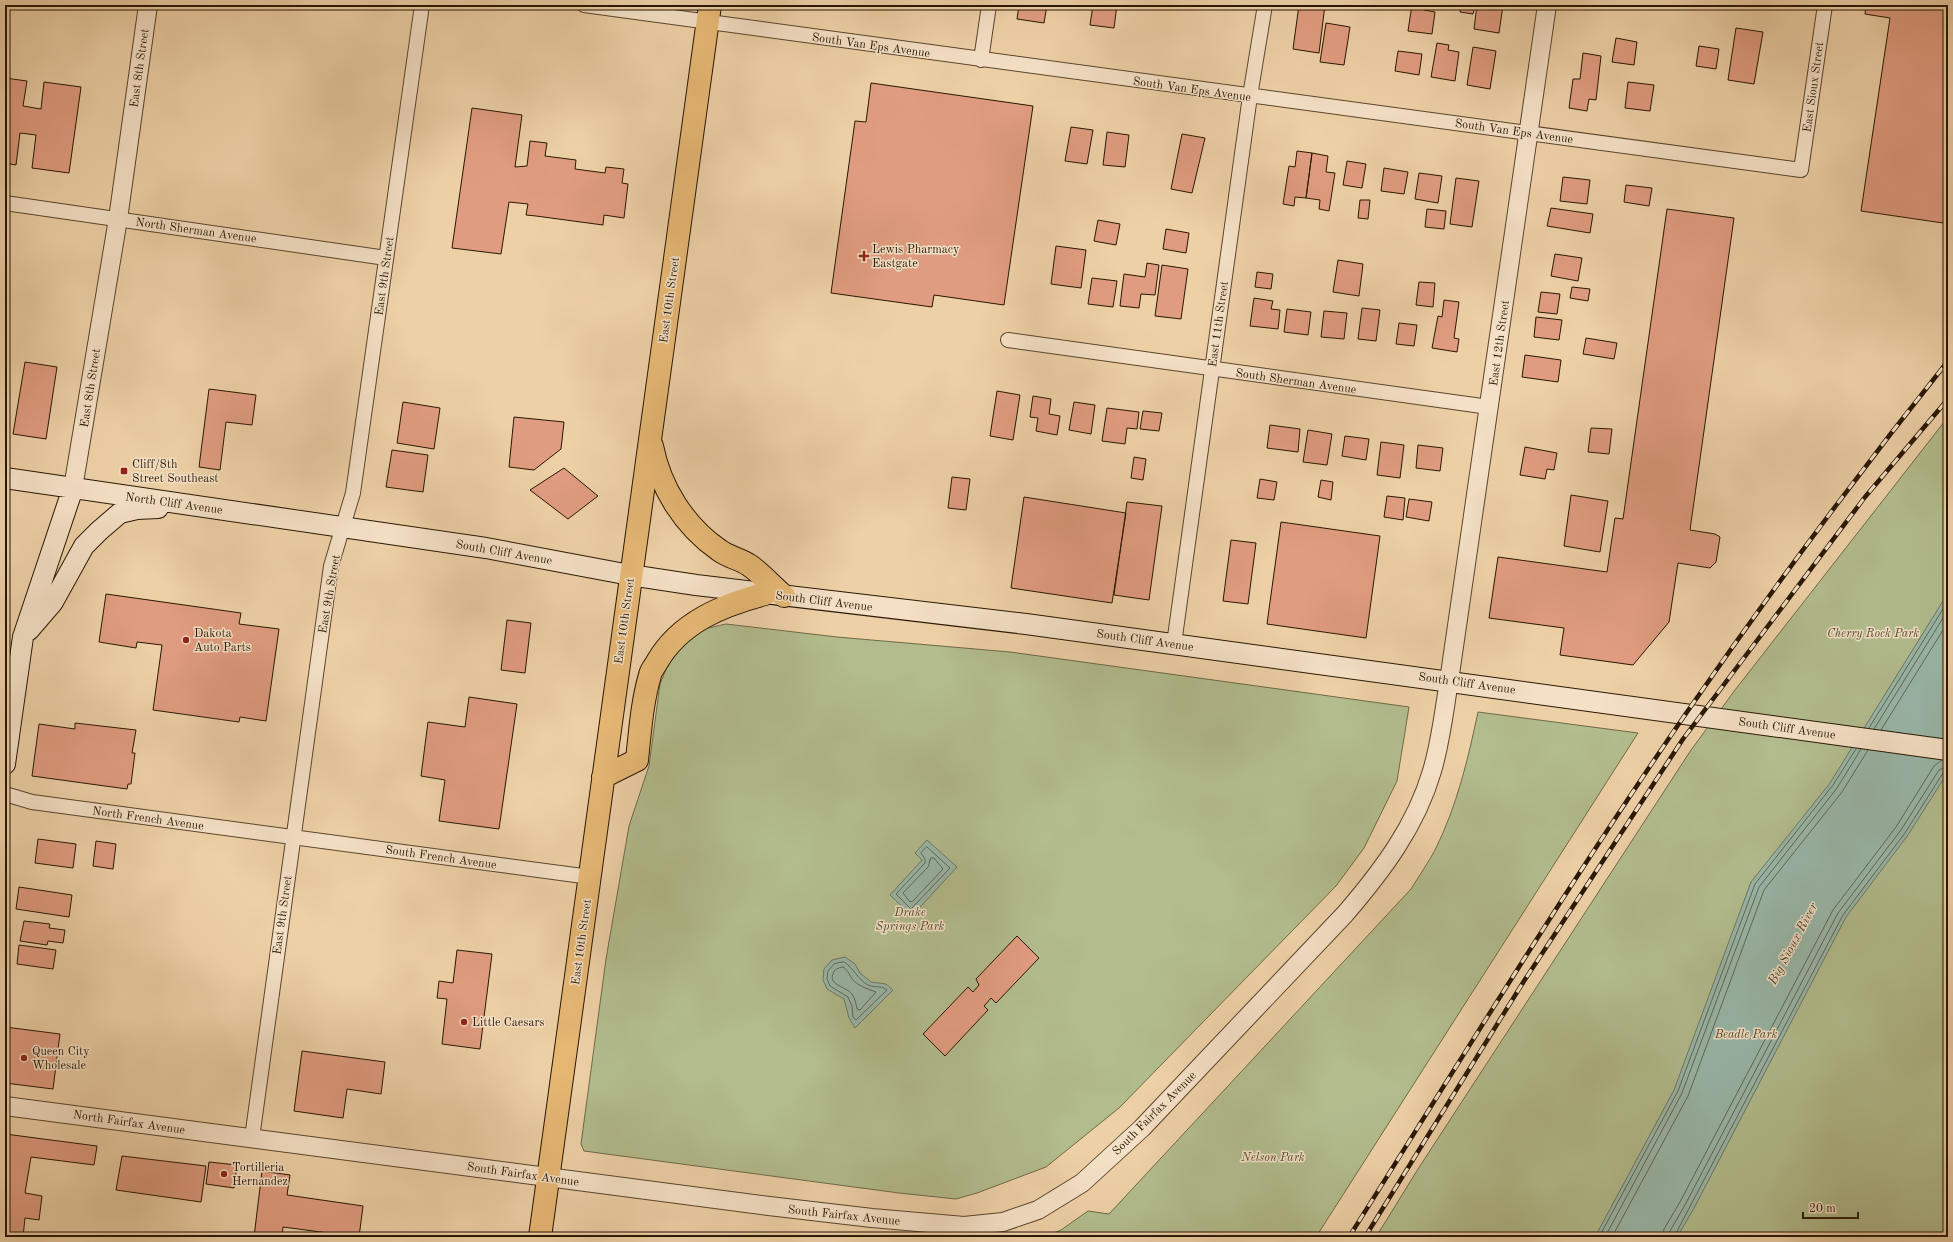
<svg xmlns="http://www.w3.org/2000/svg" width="1953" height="1242" font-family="'Old Standard TT',serif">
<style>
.green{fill:#b2bc8d;stroke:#6d6a48}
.water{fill:#99b7a9;stroke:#6c7766}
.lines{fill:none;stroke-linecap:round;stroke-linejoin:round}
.shore{stroke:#606756;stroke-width:1}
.building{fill:#e09c80;stroke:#281702}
.minor-casing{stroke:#5a452b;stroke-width:16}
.tertiary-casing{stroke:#5a452b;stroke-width:20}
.secondary-casing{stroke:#281702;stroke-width:22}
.primary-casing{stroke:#281702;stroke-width:24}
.minor{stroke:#f4e0c6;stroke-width:14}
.tertiary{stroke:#f4e0c6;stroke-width:18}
.secondary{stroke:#f4e0c6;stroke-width:20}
.primary{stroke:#e7b874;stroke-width:22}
.rail-casing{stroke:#281702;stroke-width:4.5}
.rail{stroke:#f4e0c6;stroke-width:3;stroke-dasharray:9;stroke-linecap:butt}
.poi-dot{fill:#8f2418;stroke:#f4e0c6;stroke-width:1.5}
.labels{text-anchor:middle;stroke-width:3;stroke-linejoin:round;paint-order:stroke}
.street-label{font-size:12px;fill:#281702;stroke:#f4e0c6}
.poi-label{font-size:12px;fill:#281702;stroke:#f4e0c6;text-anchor:start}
.park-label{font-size:12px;font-style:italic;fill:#51492c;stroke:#f4e0c6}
.water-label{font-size:13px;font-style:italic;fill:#4a4734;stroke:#f4e0c6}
</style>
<rect width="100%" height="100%" fill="#eed0a7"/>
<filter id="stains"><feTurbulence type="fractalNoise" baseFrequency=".005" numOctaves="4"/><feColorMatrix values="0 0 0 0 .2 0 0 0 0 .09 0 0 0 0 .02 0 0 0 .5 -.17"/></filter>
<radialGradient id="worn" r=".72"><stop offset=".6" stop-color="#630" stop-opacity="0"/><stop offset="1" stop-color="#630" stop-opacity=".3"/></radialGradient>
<path class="green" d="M 1948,417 L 1948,1237 L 1376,1237 L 1418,1169 L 1691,750 L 1735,690 Z
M 726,624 L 837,637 L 1010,652 L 1409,707 L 1397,781 L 1364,848 L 1336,886 L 1119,1108 L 1046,1167 L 977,1193 L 956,1199 L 899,1193 L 584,1151 L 581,1144 L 606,959 L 629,826 L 649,766 L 660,684 L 667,667 L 685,641 L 704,629 Z
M 1478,712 L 1638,733 L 1316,1237 L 1044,1237 L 1061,1230 L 1088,1211 L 1109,1214 L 1411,889 C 1419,876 1428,863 1435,850 C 1457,806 1468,759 1478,712 Z"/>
<path class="water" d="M 1948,593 L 1948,772 L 1908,835 L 1846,917 L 1693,1210 L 1677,1237 L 1595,1237 L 1674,1090 L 1751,882 L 1830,783 Z
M 927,840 L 957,867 L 912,916 L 890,895 L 922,860 L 915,853 Z
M 845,957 L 855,964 L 860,973 L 871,982 L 886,984 L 893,990 L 855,1028 L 849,1018 L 844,999 L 827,989 L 823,980 L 824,969 L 832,960 Z"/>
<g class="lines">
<path class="shore" d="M 1869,728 L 1948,601
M 1874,729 L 1948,610
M 1881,730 L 1948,622
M 927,847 L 950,868 L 911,909 L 896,894 L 925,863 L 925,859 L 921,853 Z
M 931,858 L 934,858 L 943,869 L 913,901 L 910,902 L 903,893 L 928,867 Z
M 844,962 C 854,968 857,979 868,985 C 874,988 882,985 887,990 L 856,1020 L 853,1017 L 852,1006 L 848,997 L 830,986 L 827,979 L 828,971 L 834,964 Z
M 843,967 C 849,971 849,975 853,980 C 860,987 868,989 876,992 L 860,1010 L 857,1009 C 856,1004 855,998 852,994 C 847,987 828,985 833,974 C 834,969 838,968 843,967 Z
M 1599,1237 L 1678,1091 L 1755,884 L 1833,785 L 1856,749
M 1605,1237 L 1682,1093 L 1759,887 L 1837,788 L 1861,749
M 1612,1237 L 1688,1096 L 1764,890 L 1842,792 L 1868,750
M 1663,1237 L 1664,1229 L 1680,1202 L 1833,910 L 1896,827 L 1934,766 L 1942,760
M 1669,1237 L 1670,1231 L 1685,1205 L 1838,913 L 1901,830 L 1939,770 L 1948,766
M 1674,1237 L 1843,915 L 1905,833 L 1943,773 L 1948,771"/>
</g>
<path class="building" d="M 1019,5 L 1047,5 L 1044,23 L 1017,19 Z
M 1093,5 L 1117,5 L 1114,28 L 1090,25 Z
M 1299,5 L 1325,5 L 1319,53 L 1293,49 Z
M 1412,5 L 1424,5 L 1424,10 L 1435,12 L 1432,34 L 1408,31 Z
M 1461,5 L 1475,5 L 1473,14 L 1460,12 Z
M 1477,5 L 1503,5 L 1499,33 L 1474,29 Z
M 1866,5 L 1948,5 L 1948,191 L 1943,223 L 1861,211 L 1890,18 L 1865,14 Z
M 1326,23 L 1350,27 L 1344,65 L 1320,62 Z
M 1736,28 L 1763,32 L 1754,84 L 1728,80 Z
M 1616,38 L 1637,42 L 1634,65 L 1612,62 Z
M 1437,43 L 1449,45 L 1448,50 L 1459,52 L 1455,81 L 1431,77 Z
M 1699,46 L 1719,49 L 1716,69 L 1696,66 Z
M 1473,47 L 1496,51 L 1490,89 L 1467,85 Z
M 1398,51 L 1422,54 L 1419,75 L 1395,71 Z
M 1583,53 L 1601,56 L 1596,100 L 1589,99 L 1587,111 L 1569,108 L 1573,79 L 1580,79 Z
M 5,78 L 27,81 L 23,106 L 41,109 L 44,82 L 81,87 L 69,173 L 32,168 L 36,135 L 20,133 L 16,165 L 5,163 Z
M 1628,82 L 1654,85 L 1650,111 L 1625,108 Z
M 871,83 L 1033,106 L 1004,305 L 934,295 L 932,307 L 831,293 L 855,121 L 866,122 Z
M 472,108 L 522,115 L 515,167 L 527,166 L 530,141 L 547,143 L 545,156 L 576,160 L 575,169 L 605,173 L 606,167 L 624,169 L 622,183 L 628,184 L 624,218 L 604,215 L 603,225 L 536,216 L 526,215 L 528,204 L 509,202 L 501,254 L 452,248 Z
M 1071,127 L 1093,130 L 1087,164 L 1065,161 Z
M 1107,132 L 1129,135 L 1125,167 L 1103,165 Z
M 1182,134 L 1205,138 L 1192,193 L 1171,189 Z
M 1297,151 L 1312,153 L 1306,198 L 1295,197 L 1294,206 L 1283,204 L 1289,166 L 1295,167 Z
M 1312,153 L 1328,156 L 1326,172 L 1335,173 L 1329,211 L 1319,209 L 1320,200 L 1306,198 Z
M 1347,161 L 1366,164 L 1362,188 L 1343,185 Z
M 1384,168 L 1408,172 L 1404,194 L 1381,191 Z
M 1419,173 L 1442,176 L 1438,203 L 1415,199 Z
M 1563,177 L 1590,180 L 1587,204 L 1560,201 Z
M 1456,178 L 1479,181 L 1472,227 L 1450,224 Z
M 1626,185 L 1652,188 L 1649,206 L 1624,202 Z
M 1360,200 L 1370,200 L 1368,219 L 1358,218 Z
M 1551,208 L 1593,214 L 1590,233 L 1547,226 Z
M 1427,209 L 1446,211 L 1444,229 L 1425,227 Z
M 1667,209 L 1734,218 L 1690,530 L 1715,534 L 1720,537 L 1716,562 L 1710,568 L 1678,563 L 1669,622 L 1633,665 L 1560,655 L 1564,628 L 1489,618 L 1498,557 L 1607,572 L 1615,518 L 1623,519 Z
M 1098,220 L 1120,224 L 1116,245 L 1094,241 Z
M 1166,229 L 1189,233 L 1186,253 L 1163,249 Z
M 1056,246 L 1086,250 L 1081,288 L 1051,284 Z
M 1555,254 L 1582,258 L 1578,281 L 1551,276 Z
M 1338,260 L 1363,264 L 1359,296 L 1333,292 Z
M 1147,263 L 1159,265 L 1155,295 L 1141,294 L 1139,308 L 1120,306 L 1124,274 L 1145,277 Z
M 1162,265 L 1188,269 L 1181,319 L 1155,316 Z
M 1257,272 L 1273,274 L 1271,289 L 1255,287 Z
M 1092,278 L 1117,281 L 1113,307 L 1088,304 Z
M 1419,282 L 1435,283 L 1433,307 L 1416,305 Z
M 1572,287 L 1590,289 L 1588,301 L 1570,298 Z
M 1541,292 L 1560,294 L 1557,314 L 1538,312 Z
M 1254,298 L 1273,301 L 1271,309 L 1280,310 L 1278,329 L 1250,326 Z
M 1444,300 L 1459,302 L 1454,338 L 1459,339 L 1457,352 L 1432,348 L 1438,316 L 1442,317 Z
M 1362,308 L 1380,310 L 1376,341 L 1358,339 Z
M 1287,309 L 1311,312 L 1308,335 L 1284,332 Z
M 1324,311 L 1347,313 L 1344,339 L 1321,337 Z
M 1536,317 L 1562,320 L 1559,340 L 1534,337 Z
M 1399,323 L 1417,325 L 1414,346 L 1396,344 Z
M 1586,338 L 1617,343 L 1614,359 L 1583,354 Z
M 1525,355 L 1561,360 L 1558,382 L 1522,377 Z
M 25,362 L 57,367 L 46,439 L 13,434 Z
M 209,389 L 256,395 L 252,425 L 226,422 L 220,470 L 199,467 Z
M 997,391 L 1020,395 L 1013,440 L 990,436 Z
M 1033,396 L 1051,399 L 1049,414 L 1060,416 L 1057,435 L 1036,431 L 1038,418 L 1030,417 Z
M 403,402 L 440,408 L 434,449 L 397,443 Z
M 1074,402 L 1095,405 L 1091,434 L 1069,430 Z
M 1107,408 L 1139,412 L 1137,429 L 1127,428 L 1125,444 L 1102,441 Z
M 1143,411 L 1162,413 L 1159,431 L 1140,429 Z
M 514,417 L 564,422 L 561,449 L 534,470 L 509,467 Z
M 1270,425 L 1300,429 L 1298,452 L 1267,448 Z
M 1591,428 L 1612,429 L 1609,454 L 1588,452 Z
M 1308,430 L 1332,434 L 1327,465 L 1303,462 Z
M 1345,436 L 1369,439 L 1366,460 L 1342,456 Z
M 1381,442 L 1404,445 L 1400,478 L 1377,475 Z
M 1418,445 L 1443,448 L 1440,471 L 1416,468 Z
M 1525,447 L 1557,453 L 1554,470 L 1547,469 L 1545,479 L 1520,475 Z
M 392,450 L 428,455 L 423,492 L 386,487 Z
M 1134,457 L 1146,459 L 1143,480 L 1131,478 Z
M 564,468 L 598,496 L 568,519 L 530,490 Z
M 952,477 L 970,479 L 966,510 L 948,508 Z
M 1260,479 L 1277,482 L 1274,500 L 1257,498 Z
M 1321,480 L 1333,482 L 1331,500 L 1318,497 Z
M 1571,495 L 1608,501 L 1600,552 L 1564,546 Z
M 1387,496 L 1405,498 L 1403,520 L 1384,517 Z
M 1024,497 L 1126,513 L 1112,603 L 1011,588 Z
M 1409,499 L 1432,502 L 1429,521 L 1406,517 Z
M 1127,502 L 1162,506 L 1149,600 L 1114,595 Z
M 1281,522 L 1380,536 L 1366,638 L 1267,624 Z
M 1231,540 L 1256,543 L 1248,604 L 1223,601 Z
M 106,594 L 241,613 L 239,624 L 279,629 L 266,721 L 240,717 L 239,722 L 153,710 L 162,645 L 137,642 L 136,648 L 99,642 Z
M 507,620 L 531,623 L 525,673 L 501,670 Z
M 469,697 L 517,704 L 499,829 L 439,821 L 445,780 L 421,776 L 428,722 L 465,727 Z
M 75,723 L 136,730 L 132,753 L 135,753 L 131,784 L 128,784 L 127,789 L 32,776 L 39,724 L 75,729 Z
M 38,839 L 76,844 L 73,868 L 35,863 Z
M 96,841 L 116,844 L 113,869 L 93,866 Z
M 19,887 L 72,895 L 69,917 L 16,909 Z
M 24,921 L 50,924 L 49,928 L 65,930 L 63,943 L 48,941 L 47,945 L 20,941 Z
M 1017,936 L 1039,958 L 996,1003 L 991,998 L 984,1006 L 988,1010 L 945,1056 L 923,1034 L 968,987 L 973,992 L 979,985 L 976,979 Z
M 19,945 L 56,950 L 53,969 L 17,964 Z
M 457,950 L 492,954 L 480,1049 L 442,1044 L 447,999 L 437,998 L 439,981 L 453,983 Z
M 5,1027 L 60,1034 L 53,1089 L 5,1083 Z
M 302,1051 L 385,1062 L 381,1094 L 347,1089 L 343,1118 L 294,1111 Z
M 5,1134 L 97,1146 L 94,1165 L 31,1157 L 25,1193 L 42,1196 L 39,1220 L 25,1218 L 23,1237 L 24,1237 L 5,1237 Z
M 122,1156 L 206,1166 L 201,1202 L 116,1190 Z
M 209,1162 L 237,1165 L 234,1188 L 206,1184 Z
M 262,1171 L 290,1175 L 287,1195 L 363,1206 L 359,1237 L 283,1227 L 282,1237 L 254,1237 Z"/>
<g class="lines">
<defs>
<path id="minor" d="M 584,5 L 1801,170 L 1825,5
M 981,60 L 989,5
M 5,203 L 386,258
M 1008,340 L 1489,407
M 1174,644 L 1250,96 L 1265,5
M 5,794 L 32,802 L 590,877
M 252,1138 L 331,566 L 353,493 L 422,5"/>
<path id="tertiary" d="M 73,488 L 118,219 L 148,5
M 5,1106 L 769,1206 L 872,1218 L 964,1226 L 1003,1222 L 1038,1210 L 1082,1183 L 1142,1128 L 1345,914 C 1382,871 1416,826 1432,771 C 1441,741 1444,711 1449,681 L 1547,5"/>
<path id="secondary" d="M 5,478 L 486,548 L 630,575 L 696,585 L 1026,624 L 1948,750
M 29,630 L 53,602 L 84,546 L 99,531 L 120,513 L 137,509 L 158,508
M 5,764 L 23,637 L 73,488"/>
<path id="primary" d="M 652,446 C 660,487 684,526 719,550 C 728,557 740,559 749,565 C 761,573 772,586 784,596
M 603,777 L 637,760 C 640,732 642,702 650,675 C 651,670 655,666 657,662 C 680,622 723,605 765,594
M 540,1237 L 710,5"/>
</defs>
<use href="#minor" class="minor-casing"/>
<use href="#tertiary" class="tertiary-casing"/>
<use href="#secondary" class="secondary-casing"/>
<use href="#primary" class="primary-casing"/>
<use href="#minor" class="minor"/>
<use href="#tertiary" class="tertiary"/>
<use href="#secondary" class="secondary"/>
<use href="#primary" class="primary"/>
<defs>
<path id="rail" d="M 1349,1237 C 1460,1061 1569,883 1687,712 C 1770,592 1857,475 1948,361
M 1365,1237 L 1524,981 L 1683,739 L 1865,497 L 1948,399"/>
</defs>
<use href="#rail" class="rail-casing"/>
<use href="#rail" class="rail"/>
</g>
<g class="poi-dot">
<path d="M862 250h4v4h4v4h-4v4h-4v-4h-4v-4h4z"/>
<rect x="120" y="467" width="8" height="8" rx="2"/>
<circle cx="186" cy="640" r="4"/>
<circle cx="464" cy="1022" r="4"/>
<circle cx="24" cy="1058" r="4"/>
<circle cx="224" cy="1174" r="4"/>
</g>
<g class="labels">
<g class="street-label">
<text transform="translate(871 45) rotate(8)" y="4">South Van Eps Avenue</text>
<text transform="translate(139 68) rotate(-82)" y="4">East 8th Street</text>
<text transform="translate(1813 87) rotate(-82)" y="4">East Sioux Street</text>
<text transform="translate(1192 89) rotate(8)" y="4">South Van Eps Avenue</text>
<text transform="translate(1514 131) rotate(8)" y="4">South Van Eps Avenue</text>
<text transform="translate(196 230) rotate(8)" y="4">North Sherman Avenue</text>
<text transform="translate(384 276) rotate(-82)" y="4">East 9th Street</text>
<text transform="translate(669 300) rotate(-82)" y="4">East 10th Street</text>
<text transform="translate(1218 324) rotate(-82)" y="4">East 11th Street</text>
<text transform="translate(1499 343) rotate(-82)" y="4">East 12th Street</text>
<text transform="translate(1296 381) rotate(8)" y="4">South Sherman Avenue</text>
<text transform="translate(90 388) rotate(-81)" y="4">East 8th Street</text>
<text transform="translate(174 503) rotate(8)" y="4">North Cliff Avenue</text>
<text transform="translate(504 552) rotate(10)" y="4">South Cliff Avenue</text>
<text transform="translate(329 594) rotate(-80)" y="4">East 9th Street</text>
<text transform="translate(824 601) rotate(7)" y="4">South Cliff Avenue</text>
<text transform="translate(624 621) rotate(-82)" y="4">East 10th Street</text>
<text transform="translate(1145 640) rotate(8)" y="4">South Cliff Avenue</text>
<text transform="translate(1467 683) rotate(8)" y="4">South Cliff Avenue</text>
<text transform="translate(1787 728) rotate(8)" y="4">South Cliff Avenue</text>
<text transform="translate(148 818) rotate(8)" y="4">North French Avenue</text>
<text transform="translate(441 857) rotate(8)" y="4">South French Avenue</text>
<text transform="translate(282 915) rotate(-82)" y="4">East 9th Street</text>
<text transform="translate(581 942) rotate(-82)" y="4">East 10th Street</text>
<text transform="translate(1154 1113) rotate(-45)" y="4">South Fairfax Avenue</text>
<text transform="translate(129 1122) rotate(8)" y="4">North Fairfax Avenue</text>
<text transform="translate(523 1174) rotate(8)" y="4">South Fairfax Avenue</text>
<text transform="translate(844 1215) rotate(6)" y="4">South Fairfax Avenue</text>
</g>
<g class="poi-label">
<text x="872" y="253">Lewis Pharmacy<tspan x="872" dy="14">Eastgate</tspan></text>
<text x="132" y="468">Cliff/8th<tspan x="132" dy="14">Street Southeast</tspan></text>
<text x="194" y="637">Dakota<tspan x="194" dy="14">Auto Parts</tspan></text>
<text x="472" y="1026">Little Caesars</text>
<text x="32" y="1055">Queen City<tspan x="32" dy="14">Wholesale</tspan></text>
<text x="232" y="1171">Tortilleria<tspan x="232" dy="14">Hernandez</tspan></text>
</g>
<g class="park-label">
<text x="1873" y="637">Cherry Rock Park</text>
<text x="910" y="916">Drake<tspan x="910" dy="14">Springs Park</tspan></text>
<text x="1746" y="1038">Beadle Park</text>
<text x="1273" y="1161">Nelson Park</text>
</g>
<g class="water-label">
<text transform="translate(1792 943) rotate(-62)" y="5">Big Sioux River</text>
</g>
</g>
<rect width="1953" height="1242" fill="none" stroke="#eed0a7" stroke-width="20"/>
<rect x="6" y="6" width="1941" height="1230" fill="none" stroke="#281702" stroke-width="2"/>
<rect x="10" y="10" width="1933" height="1222" fill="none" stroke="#281702"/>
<path d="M1803 1212v6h55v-6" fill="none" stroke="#281702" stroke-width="2"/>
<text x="1809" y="1212" font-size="12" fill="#281702" stroke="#f4e0c6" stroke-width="3" paint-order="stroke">20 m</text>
<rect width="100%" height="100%" filter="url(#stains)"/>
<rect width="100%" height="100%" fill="url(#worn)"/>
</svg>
